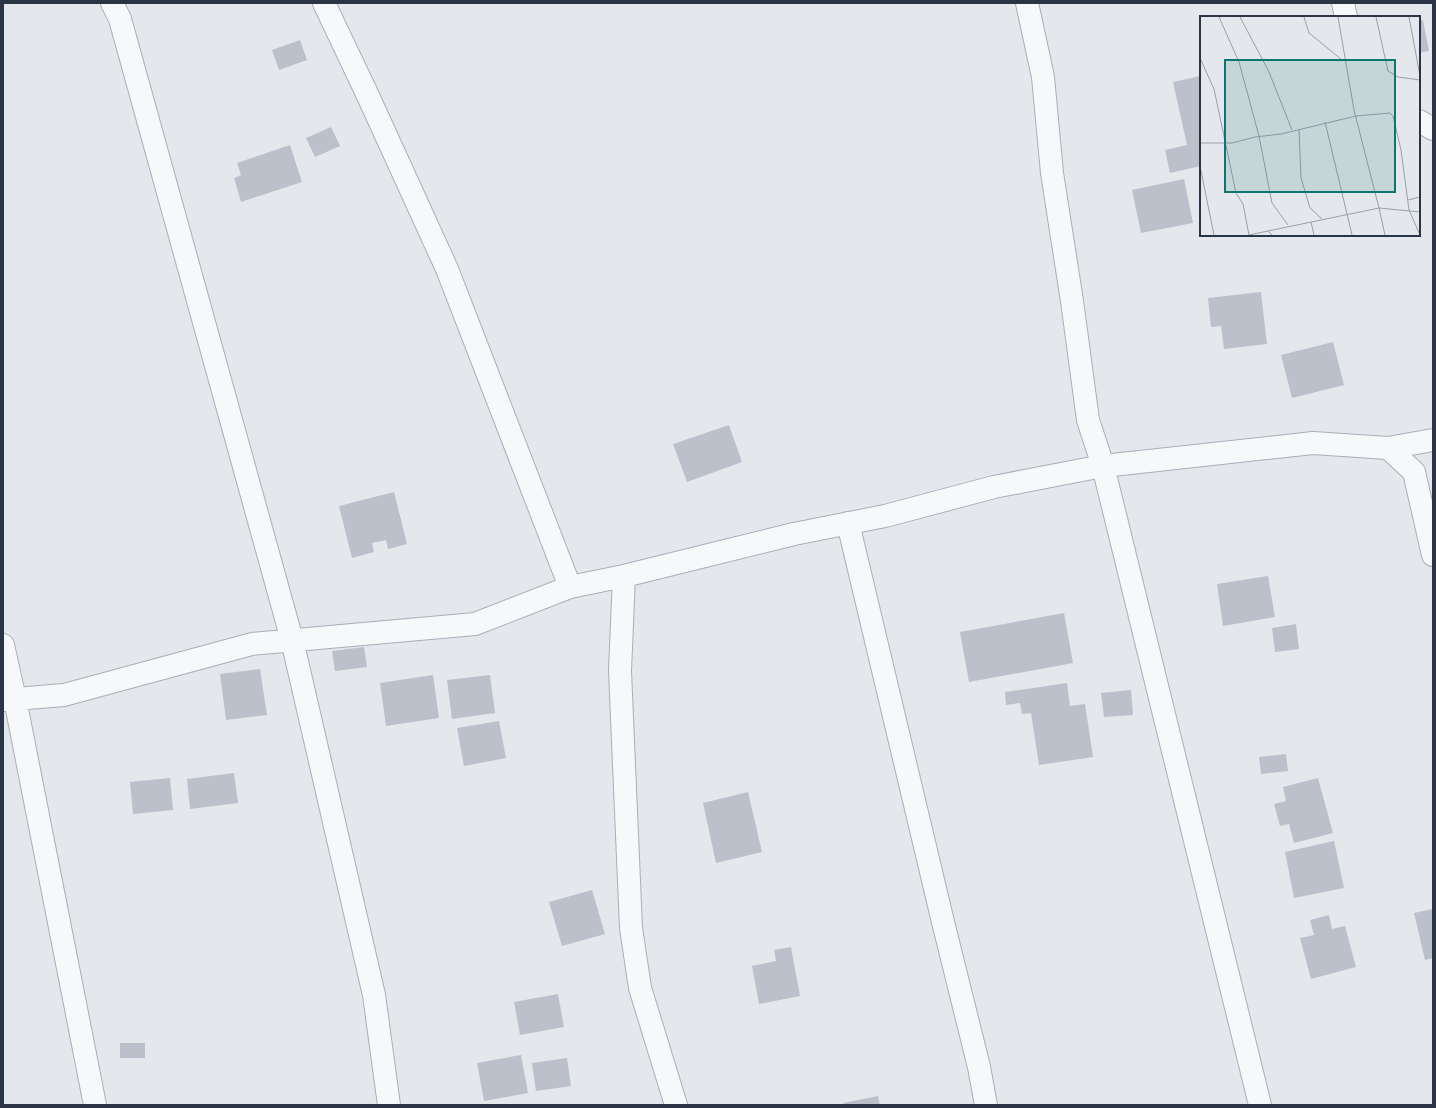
<svg xmlns="http://www.w3.org/2000/svg" width="1436" height="1108" font-family="Inter,sans-serif">
<style>
.building{fill:#bbc0ca}
.lines{fill:none;stroke-linecap:round;stroke-linejoin:round}
.minor-casing{stroke:#a9aeb7;stroke-width:24}
.minor{stroke:#f7f8fa;stroke-width:22}
.inset-road{fill:none;stroke:#9a9fa9;stroke-width:1}
.view{fill:#0f766e;fill-opacity:0.15;stroke:#0f766e;stroke-width:2}
.inset-edge{fill:none;stroke:#2b3445;stroke-width:2}
</style>
<rect width="100%" height="100%" fill="#e4e7ec"/>
<path class="building" d="M 1423,20 L 1429,51 L 1419,53 L 1419,21 Z
M 300,40 L 307,60 L 279,70 L 272,50 Z
M 1201,76 L 1201,166 L 1170,173 L 1165,150 L 1187,145 L 1173,82 Z
M 331,127 L 340,146 L 315,157 L 306,138 Z
M 290,145 L 302,182 L 241,202 L 234,178 L 241,175 L 237,163 Z
M 1184,179 L 1193,223 L 1141,233 L 1132,190 Z
M 1261,292 L 1267,344 L 1224,349 L 1221,326 L 1211,327 L 1208,298 Z
M 1333,342 L 1344,385 L 1292,398 L 1281,355 Z
M 729,425 L 742,462 L 687,482 L 673,444 Z
M 394,492 L 407,544 L 388,549 L 386,540 L 372,543 L 374,552 L 352,558 L 339,506 Z
M 1268,576 L 1275,617 L 1223,626 L 1217,584 Z
M 1064,613 L 1073,663 L 969,682 L 960,632 Z
M 1296,624 L 1299,649 L 1275,652 L 1272,628 Z
M 364,647 L 367,667 L 335,671 L 332,651 Z
M 260,669 L 267,715 L 226,720 L 220,674 Z
M 433,675 L 439,718 L 386,726 L 380,683 Z
M 490,675 L 495,713 L 452,719 L 447,680 Z
M 1067,683 L 1070,706 L 1085,704 L 1093,757 L 1039,765 L 1031,713 L 1022,714 L 1020,703 L 1006,705 L 1005,692 Z
M 1131,690 L 1133,715 L 1104,717 L 1101,693 Z
M 499,721 L 506,758 L 464,766 L 457,728 Z
M 1286,754 L 1288,771 L 1261,774 L 1259,757 Z
M 234,773 L 238,803 L 190,809 L 187,779 Z
M 170,778 L 173,810 L 133,814 L 130,782 Z
M 1318,778 L 1333,833 L 1294,843 L 1289,824 L 1280,826 L 1274,804 L 1286,801 L 1283,787 Z
M 748,792 L 762,852 L 716,863 L 703,803 Z
M 1334,841 L 1344,888 L 1294,898 L 1285,852 Z
M 592,890 L 605,934 L 562,946 L 549,902 Z
M 1433,909 L 1433,958 L 1425,960 L 1414,913 Z
M 1329,915 L 1332,929 L 1345,926 L 1356,967 L 1311,979 L 1300,938 L 1314,935 L 1310,920 Z
M 791,947 L 800,996 L 759,1004 L 752,966 L 776,961 L 774,950 Z
M 558,994 L 564,1027 L 520,1035 L 514,1002 Z
M 120,1043 L 145,1043 L 145,1058 L 120,1058 Z
M 521,1055 L 528,1093 L 484,1101 L 477,1063 Z
M 567,1058 L 571,1086 L 536,1091 L 532,1063 Z
M 878,1096 L 880,1105 L 844,1105 L 843,1103 Z"/>
<g class="lines">
<defs>
<path id="minor" d="M 112,3 L 120,19 L 292,640 L 374,995 L 389,1105
M 324,3 L 369,98 L 447,269 L 570,587
M 1027,3 L 1043,77 L 1052,173 L 1072,301 L 1088,420 L 1103,466 L 1260,1105
M 1343,3 L 1346,17
M 1419,121 L 1433,129
M 1388,448 L 1433,440
M 848,523 L 943,922 L 979,1067 L 986,1105
M 624,576 L 620,671 L 631,928 L 640,988 L 676,1105
M 3,645 L 15,699 L 95,1105
M 3,700 L 64,695 L 252,644 L 475,624 L 570,587 L 624,576 L 794,534 L 885,516 L 994,487 L 1061,474 L 1103,466 L 1313,443 L 1388,448 L 1414,472 L 1433,555"/>
</defs>
<use href="#minor" class="minor-casing"/>
<use href="#minor" class="minor"/>
</g>
<g transform="translate(1200 16)">
<rect width="220" height="220" fill="#e4e7ec"/>
<path class="inset-road" d="M 19,1 L 39,46 L 59,120 L 72,187 L 88,209M 40,1 L 69,56 L 92,114M 104,1 L 109,17 L 142,44 L 147,45M 138,1 L 154,94 L 179,192 L 220,196M 176,1 L 188,55 L 198,61 L 220,64M 209,1 L 220,60M 0,42 L 14,73 L 36,177 L 43,188 L 49,219 L 68,215 L 72,219M 125,106 L 152,219M 99,113 L 101,162 L 110,192 L 122,203M 0,127 L 32,127 L 55,121 L 81,118 L 156,100 L 190,97 L 193,100 L 201,134 L 209,194 L 220,219M 0,150 L 14,219M 208,184 L 220,181M 111,206 L 114,219M 68,215 L 179,192 L 185,219"/>
<path class="view" d="M 25,44 L 195,44 L 195,176 L 25,176 Z"/>
<rect width="220" height="220" class="inset-edge"/>
</g>
<rect width="1436" height="1108" fill="none" stroke="#2b3445" stroke-width="8"/>
</svg>
